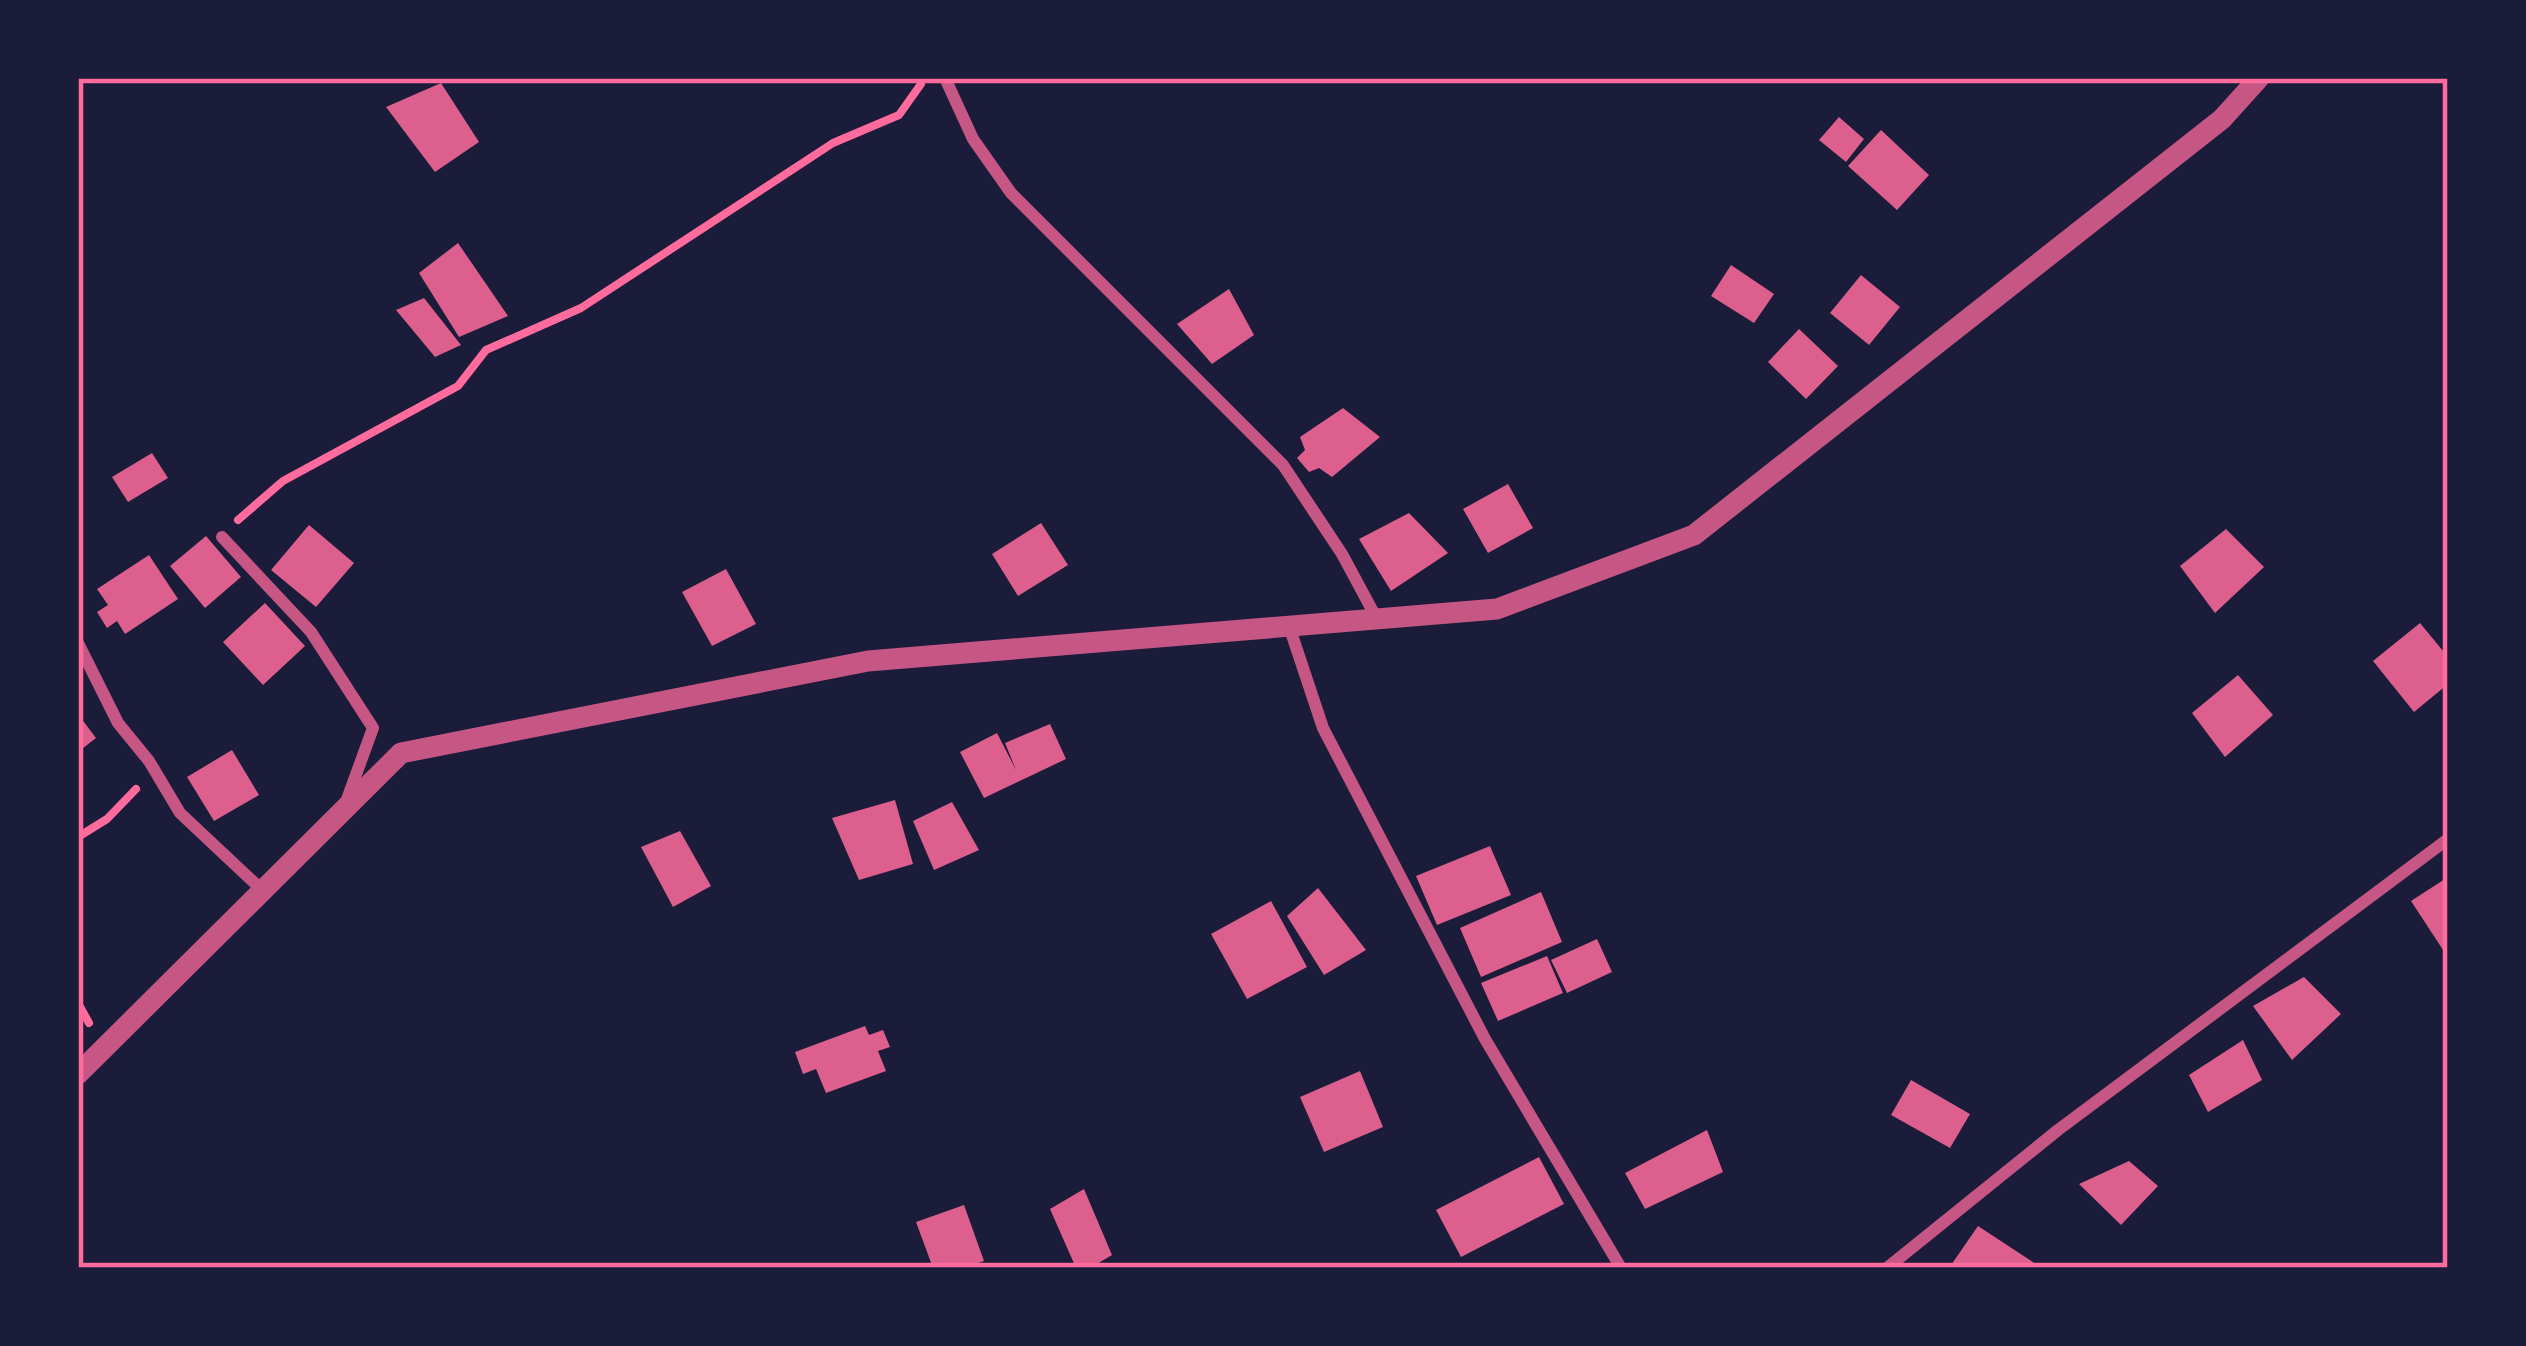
<svg xmlns="http://www.w3.org/2000/svg" width="2526" height="1346" font-family="'Asap Condensed',sans-serif">
<style>
.building{fill:#dd5f8e}
.lines{fill:none;stroke-linecap:round;stroke-linejoin:round}
.path{stroke:#ff6b9d;stroke-width:8}
.minor{stroke:#c65784;stroke-width:12}
.tertiary{stroke:#c65784;stroke-width:21}
.neatline{fill:none;stroke:#ff6b9d;stroke-width:4.5}
</style>
<rect width="100%" height="100%" fill="#1b1b3a"/>
<path class="building" d="M 441,83 L 479,142 L 435,172 L 386,107 Z
M 1839,117 L 1864,139 L 1846,162 L 1819,140 Z
M 1881,130 L 1929,175 L 1897,210 L 1848,166 Z
M 458,243 L 508,316 L 459,337 L 419,273 Z
M 1731,265 L 1774,294 L 1754,323 L 1711,296 Z
M 1861,275 L 1900,307 L 1869,345 L 1830,313 Z
M 1229,289 L 1254,335 L 1212,364 L 1177,324 Z
M 424,298 L 461,345 L 435,357 L 396,310 Z
M 1799,329 L 1838,366 L 1806,399 L 1768,362 Z
M 1343,408 L 1380,437 L 1332,477 L 1319,468 L 1309,472 L 1297,458 L 1305,450 L 1300,437 Z
M 152,453 L 168,478 L 128,502 L 112,477 Z
M 1508,484 L 1533,528 L 1488,553 L 1463,509 Z
M 1409,513 L 1448,553 L 1391,591 L 1359,539 Z
M 1041,523 L 1068,565 L 1018,596 L 992,554 Z
M 309,525 L 354,563 L 316,607 L 271,570 Z
M 2226,529 L 2264,567 L 2215,613 L 2180,566 Z
M 206,536 L 241,577 L 205,608 L 170,566 Z
M 149,555 L 178,599 L 125,634 L 117,621 L 107,628 L 97,612 L 108,605 L 97,589 Z
M 726,569 L 756,624 L 712,646 L 682,592 Z
M 265,603 L 305,646 L 263,685 L 223,642 Z
M 2420,623 L 2448,657 L 2448,684 L 2414,712 L 2373,661 Z
M 2238,675 L 2273,715 L 2225,757 L 2192,713 Z
M 78,714 L 96,738 L 78,752 Z
M 1050,724 L 1066,759 L 984,798 L 960,752 L 997,733 L 1016,770 L 1005,743 Z
M 232,750 L 259,795 L 214,821 L 187,777 Z
M 895,800 L 913,864 L 859,880 L 832,818 Z
M 952,802 L 979,850 L 934,870 L 913,821 Z
M 680,831 L 711,886 L 673,907 L 641,847 Z
M 1490,846 L 1511,895 L 1437,925 L 1416,876 Z
M 2448,877 L 2448,950 L 2445,953 L 2411,901 Z
M 1318,888 L 1366,950 L 1324,975 L 1287,916 Z
M 1541,892 L 1562,942 L 1481,977 L 1460,928 Z
M 1271,901 L 1307,967 L 1247,999 L 1211,934 Z
M 1597,939 L 1612,972 L 1567,993 L 1551,960 Z
M 1547,956 L 1563,993 L 1498,1021 L 1481,983 Z
M 2304,977 L 2341,1014 L 2292,1060 L 2253,1006 Z
M 865,1026 L 869,1035 L 883,1030 L 890,1047 L 878,1051 L 886,1071 L 826,1093 L 816,1069 L 803,1074 L 795,1052 Z
M 2243,1040 L 2262,1080 L 2208,1112 L 2189,1075 Z
M 1360,1071 L 1383,1127 L 1324,1152 L 1300,1097 Z
M 1911,1080 L 1970,1114 L 1950,1148 L 1891,1115 Z
M 1707,1130 L 1723,1172 L 1645,1209 L 1625,1173 Z
M 1539,1157 L 1564,1204 L 1461,1257 L 1436,1210 Z
M 2129,1161 L 2158,1186 L 2121,1225 L 2079,1184 Z
M 1084,1189 L 1112,1255 L 1090,1268 L 1076,1268 L 1050,1209 Z
M 964,1205 L 984,1261 L 964,1268 L 933,1268 L 916,1222 Z
M 1978,1226 L 2042,1268 L 1949,1268 Z"/>
<g class="lines">
<path class="path" d="M 238,520 L 283,481 L 458,386 L 486,350 L 581,308 L 833,143 L 899,115 L 921,84
M 78,837 L 107,819 L 136,789
M 78,1003 L 89,1023"/>
<path class="minor" d="M 945,78 L 973,139 L 1011,193 L 1283,465 L 1342,554 L 1377,619
M 222,537 L 311,632 L 373,728 L 346,802
M 1289,626 L 1323,728 L 1485,1039 L 1621,1268
M 78,643 L 118,723 L 149,761 L 180,813 L 262,890
M 1887,1268 L 2058,1130 L 2448,839"/>
<path class="tertiary" d="M 78,1074 L 401,753 L 868,661 L 1497,609 L 1694,535 L 2222,119 L 2259,78"/>
</g>
<rect width="2526" height="1346" fill="none" stroke="#1b1b3a" stroke-width="162"/>
<rect x="81" y="81" width="2364" height="1184" class="neatline"/>
</svg>
